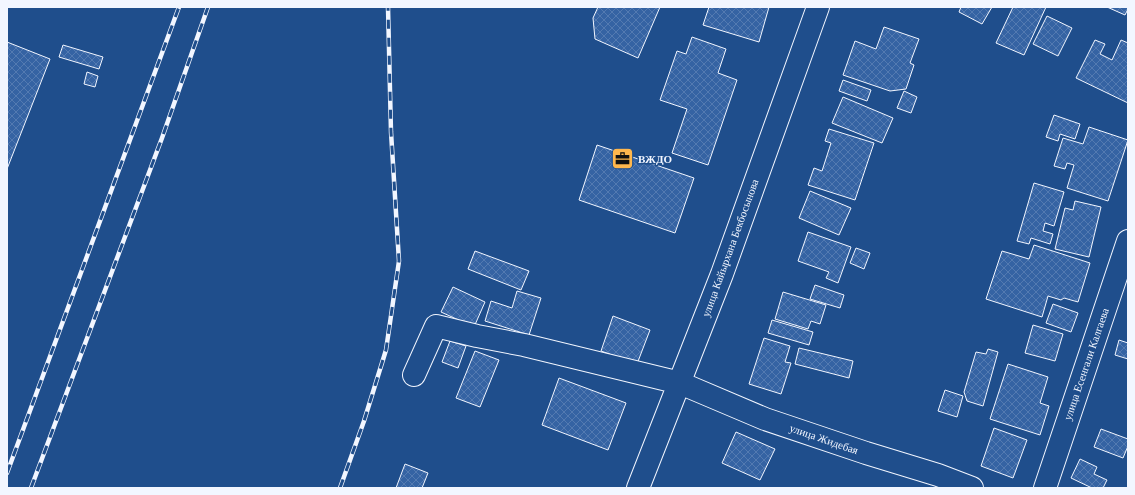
<svg xmlns="http://www.w3.org/2000/svg" width="1135" height="495" font-family="Georgia,serif">
<style>
.building{fill:url(#building-cross-hatch);stroke:#f2f6ff}
.lines{fill:none;stroke-linecap:round;stroke-linejoin:round}
.minor-casing{stroke:#f2f6ff;stroke-width:24}
.minor{stroke:#1f4e8c;stroke-width:22}
.rail-casing{stroke:#f2f6ff;stroke-width:4.5}
.rail{stroke:#1f4e8c;stroke-width:3;stroke-dasharray:9;stroke-linecap:butt}
.labels{text-anchor:middle;stroke-width:3;stroke-linejoin:round;paint-order:stroke}
.poi-label{font-size:11px;font-weight:bold;fill:#f2f6ff;stroke:#1f4e8c;text-anchor:start}
.street-label{font-size:11px;fill:#f2f6ff;stroke:#1f4e8c}
</style>
<defs>
<pattern id="building-cross-hatch" width="8" height="8" patternUnits="userSpaceOnUse"><rect width="8" height="8" fill="#3563a3"/><path d="M0 0l8 8M0 8l8-8" fill="none" stroke="#537ab1"/></pattern>
</defs>
<rect width="100%" height="100%" fill="#1f4e8c"/>
<path class="building" d="M 598,7 L 660,7 L 638,58 L 595,39 L 593,18 Z
M 709,7 L 769,7 L 759,42 L 703,25 Z
M 961,7 L 992,7 L 982,24 L 959,12 Z
M 1013,7 L 1046,7 L 1024,55 L 996,43 Z
M 1107,7 L 1128,7 L 1128,9 L 1125,15 Z
M 1047,16 L 1072,28 L 1058,56 L 1033,44 Z
M 884,27 L 919,39 L 910,63 L 914,65 L 906,89 L 890,91 L 843,75 L 855,41 L 876,49 Z
M 692,37 L 726,49 L 718,73 L 737,80 L 708,165 L 672,153 L 687,109 L 660,100 L 677,51 L 686,54 Z
M 1095,40 L 1105,44 L 1100,54 L 1112,60 L 1121,40 L 1128,43 L 1128,103 L 1076,78 Z
M 7,42 L 50,59 L 7,169 Z
M 63,45 L 103,57 L 99,69 L 59,57 Z
M 87,72 L 98,76 L 95,87 L 84,84 Z
M 843,80 L 871,90 L 867,101 L 839,91 Z
M 904,91 L 917,97 L 911,113 L 897,108 Z
M 843,97 L 893,118 L 882,143 L 832,123 Z
M 1054,115 L 1080,124 L 1075,139 L 1060,134 L 1058,141 L 1046,137 Z
M 1089,127 L 1128,140 L 1108,201 L 1067,188 L 1074,165 L 1067,163 L 1065,169 L 1054,166 L 1063,138 L 1083,144 Z
M 829,129 L 874,143 L 855,200 L 808,185 L 814,168 L 822,171 L 831,143 L 825,141 Z
M 597,145 L 694,178 L 675,233 L 579,200 Z
M 1034,183 L 1064,192 L 1054,226 L 1045,223 L 1043,231 L 1053,234 L 1050,244 L 1031,238 L 1029,244 L 1017,241 Z
M 810,191 L 851,208 L 839,235 L 799,218 Z
M 1075,201 L 1101,207 L 1089,257 L 1055,249 L 1065,208 L 1073,210 Z
M 808,232 L 851,247 L 838,283 L 826,278 L 829,272 L 798,261 Z
M 1034,245 L 1090,263 L 1078,302 L 1064,298 L 1061,300 L 1048,296 L 1042,317 L 986,299 L 1002,251 L 1029,259 Z
M 856,248 L 870,253 L 864,269 L 850,263 Z
M 475,251 L 529,271 L 521,290 L 468,269 Z
M 815,285 L 844,295 L 840,308 L 810,299 Z
M 453,287 L 485,302 L 474,327 L 441,312 Z
M 517,291 L 541,298 L 529,335 L 485,321 L 491,301 L 512,308 Z
M 783,292 L 826,305 L 820,324 L 811,321 L 808,329 L 775,319 Z
M 1053,304 L 1078,313 L 1071,332 L 1046,323 Z
M 613,316 L 650,330 L 637,364 L 601,351 Z
M 772,320 L 813,332 L 809,345 L 768,333 Z
M 1033,325 L 1063,334 L 1055,361 L 1025,353 Z
M 764,338 L 790,346 L 785,362 L 791,363 L 781,394 L 749,384 Z
M 1119,340 L 1128,343 L 1128,359 L 1115,355 Z
M 450,341 L 466,346 L 458,368 L 442,362 Z
M 799,348 L 853,361 L 849,378 L 795,364 Z
M 988,349 L 998,352 L 983,406 L 967,401 L 964,392 L 976,352 L 986,354 Z
M 475,351 L 499,360 L 480,407 L 456,398 Z
M 1008,364 L 1048,377 L 1040,403 L 1049,406 L 1040,435 L 990,419 Z
M 559,378 L 626,403 L 608,450 L 542,425 Z
M 945,390 L 963,396 L 957,417 L 938,411 Z
M 994,428 L 1027,440 L 1013,478 L 981,466 Z
M 1101,429 L 1128,439 L 1128,446 L 1123,458 L 1094,447 Z
M 736,432 L 775,449 L 760,480 L 722,463 Z
M 1080,459 L 1097,467 L 1094,474 L 1107,480 L 1103,488 L 1092,488 L 1071,478 Z
M 405,464 L 428,473 L 422,488 L 396,488 Z"/>
<g class="lines">
<defs>
<path id="minor" d="M 414,375 L 436,326 L 477,336 L 524,345 L 680,383 L 765,419 L 866,453 L 938,475 L 972,488
M 638,488 L 722,274 L 818,7
M 1045,488 L 1128,241"/>
</defs>
<use href="#minor" class="minor-casing"/>
<use href="#minor" class="minor"/>
<defs>
<path id="rail" d="M 7,473 L 179,7
M 31,488 L 162,138 L 208,7
M 340,488 L 364,421 L 386,350 L 399,261 L 391,132 L 388,7"/>
</defs>
<use href="#rail" class="rail-casing"/>
<use href="#rail" class="rail"/>
</g>
<defs>
<symbol id="office-square" viewBox="-11 -11 22 22"><rect x="-9" y="-9" width="18" height="18" rx="4" fill="#ffb74d" stroke="#1f4e8c"/><path d="M-6-3h4V-5.5h4V-3h4V5H-6ZM-1-4.5V-3h2v-1.5ZM-6 0V1H6V0Z" fill="#111"/></symbol>
</defs>
<g fill-rule="evenodd">
<use href="#office-square" x="610" y="146" width="25" height="25"/>
</g>
<g class="labels">
<g class="poi-label">
<text x="638" y="163">ВЖДО</text>
</g>
<g class="street-label">
<text transform="translate(730 248) rotate(-70)" y="4">улица Кайырхана Бекбосынова</text>
<text transform="translate(1086 364) rotate(-71)" y="4">улица Есенгали Калгаева</text>
<text transform="translate(824 439) rotate(19)" y="4">улица Жидебая</text>
</g>
</g>
<rect width="1135" height="495" fill="none" stroke="#f2f6ff" stroke-width="16"/>
</svg>
